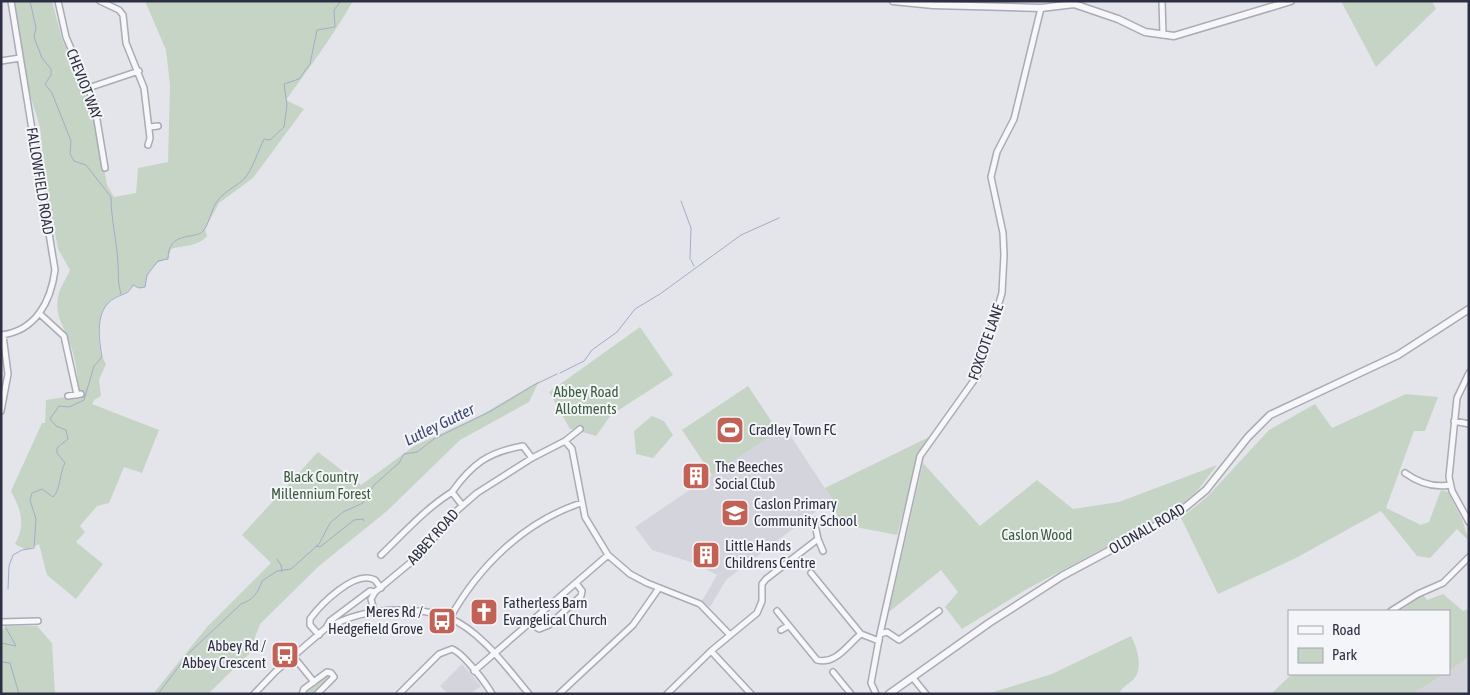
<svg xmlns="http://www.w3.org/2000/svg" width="1470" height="695" font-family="'Asap Condensed',sans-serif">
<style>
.built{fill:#d3d4dc}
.green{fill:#c6d4c6}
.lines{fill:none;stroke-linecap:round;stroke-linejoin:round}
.stream{stroke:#a3acc7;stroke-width:1}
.minor-casing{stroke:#a9abb5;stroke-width:8}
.tertiary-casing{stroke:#a9abb5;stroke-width:9}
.minor{stroke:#f7f7f9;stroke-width:5}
.tertiary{stroke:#f7f7f9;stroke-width:6}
.labels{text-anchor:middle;stroke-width:4;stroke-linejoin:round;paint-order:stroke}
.street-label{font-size:15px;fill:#2d3042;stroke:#f4f5f8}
.park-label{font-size:15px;fill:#3c5c3e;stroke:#f4f5f8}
.poi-label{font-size:15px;fill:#2d3042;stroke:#f4f5f8;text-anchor:start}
.water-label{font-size:16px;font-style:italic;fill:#3b4672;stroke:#f4f5f8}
</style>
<rect width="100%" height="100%" fill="#e4e5eb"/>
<path class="built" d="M 784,426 L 832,499 L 726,580 L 710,607 L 702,601 L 717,575 L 694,563 L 652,550 L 635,527 Z
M 1469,657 L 1469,694 L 1412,694 L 1445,674 L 1449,674 L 1449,671 Z
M 462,664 L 481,686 L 470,694 L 448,694 L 440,686 Z"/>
<path class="green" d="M 14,1 L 52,1 L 62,39 L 94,110 L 107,185 L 114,197 L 136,193 L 138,168 L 168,162 L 170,85 L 166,50 L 145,1 L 353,1 C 333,36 309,68 286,100 L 304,109 L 253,178 L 219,203 L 205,229 L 207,236 C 198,247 183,245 171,249 L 168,259 C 154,261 147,273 145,287 L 139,288 L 133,285 C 127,296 120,293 111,300 C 95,313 96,348 106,364 L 99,380 L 101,396 L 94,400 L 92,404 L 159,430 L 142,473 L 124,467 L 109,503 L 97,506 L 80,526 L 85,532 L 76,542 L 103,564 L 76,599 L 47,575 L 39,544 L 27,550 L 15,544 C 26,524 21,510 11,491 L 42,423 L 45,423 L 46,400 L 79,395 C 78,378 76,362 71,346 C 66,329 54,317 58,298 C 59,289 66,279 70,270 L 58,249 L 46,186 L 40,127 L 30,95 Z
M 1341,1 L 1432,1 L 1436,9 L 1376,67 Z
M 640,327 L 673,375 L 611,415 L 596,436 L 582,432 L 580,429 L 570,429 L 549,392 Z
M 539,381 L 529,402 L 460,440 L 387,511 L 319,566 L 260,624 L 249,654 L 208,694 L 153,694 L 207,627 L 271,563 L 242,535 L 318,452 L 361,485 L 414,446 L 483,414 Z
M 748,386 L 778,431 L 712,475 L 682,430 Z
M 1406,394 L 1438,397 L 1425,431 L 1414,431 L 1386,508 L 1421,525 L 1429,522 L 1441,490 L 1448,492 L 1462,519 L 1469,541 L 1457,529 L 1430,558 L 1417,556 L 1381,511 L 1294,559 L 1218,594 L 1181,518 L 1207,497 L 1269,430 L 1315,404 L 1332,428 Z
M 652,416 L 664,421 L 673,435 L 653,458 L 636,454 L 634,431 Z
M 931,436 L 919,454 L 897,535 L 840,524 L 832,499 L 825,488 Z
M 923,463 L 980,526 L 1037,480 L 1073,509 L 1119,502 L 1217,465 L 1198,490 L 1174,511 L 1027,589 L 962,629 L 945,607 L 958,592 L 941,570 L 889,612 Z
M 1443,594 L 1463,611 L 1469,609 L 1469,657 L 1449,671 L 1449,611 L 1400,611 L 1423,595 L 1427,600 Z
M 5,626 L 37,626 L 52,643 L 55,694 L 1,694 L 1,633 Z
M 1131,636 C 1137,647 1144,669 1133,680 C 1127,685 1122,687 1119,694 L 987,694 L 1052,674 Z
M 1292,674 L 1445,674 L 1412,694 L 1271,694 Z
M 327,675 L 332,676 L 331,680 L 313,694 L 305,694 Z"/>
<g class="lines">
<path class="stream" d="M 30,1 L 36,28 L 34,37 L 42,58 L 51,69 L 51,75 L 45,84 L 52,93 L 71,141 L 70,154 L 74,161 L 86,165 L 111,197 C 111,220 117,241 118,264 C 119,276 117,280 121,294
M 681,201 L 691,228 L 690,259
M 691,260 L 694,266
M 560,373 L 584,361 L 592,350 L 617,332 L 635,309 L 660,294 L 741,235 L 779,218
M 316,546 L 320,547 L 354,520 L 363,519 L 364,521
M 277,559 L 281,565 L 282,572
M 8,589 L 9,566 L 13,555 L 22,550 L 34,548 L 36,519 L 30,500 L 32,493 L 42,489 L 53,497 C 61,489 59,474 65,463 L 57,453 L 57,448 L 68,439 L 66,430 L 56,426 L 50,419 L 59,406 L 69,407 L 84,400 L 94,366 L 102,357 C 99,339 94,309 115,298 C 124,293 128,295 133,285 L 139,288 L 145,287 L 147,275 L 158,261 L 168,259 C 168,230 196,240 203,231 C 209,225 211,209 218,200 C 225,191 237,186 245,178 C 253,168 258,151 264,139 L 270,140 L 284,127 L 287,105 L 284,84 L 299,79 L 310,64 L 317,30 L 335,27 L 334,10 L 341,1
M 1,643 L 16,646 L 6,628
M 1,660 L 2,662 L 10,663 L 19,694
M 158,694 L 189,653 L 241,604 C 253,600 258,593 262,581 L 277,571 L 291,569 L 319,544 L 330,523 L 343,512 L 363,503 L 374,485 L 399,463 L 404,454 L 417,452 L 434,439 L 491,411 L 534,385 L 557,374"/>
<defs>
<path id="minor" d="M 58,1 L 66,37 L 94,102 L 105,168
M 100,1 L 119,10 L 123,15 L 126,43 L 144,88 L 150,138 L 148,145
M 1162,1 L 1163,35
M 1,61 L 20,58
M 88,88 L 139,71
M 150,127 L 158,126
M 40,314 L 64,336 L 77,395
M 1,335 C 36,331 51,301 55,270 L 11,1
M 1469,373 L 1457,398 L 1449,477 L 1452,491 L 1469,522
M 68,396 L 81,394
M 1,411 L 8,374 L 3,335
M 1454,421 L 1469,424
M 565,441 L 572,449 L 585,517 L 608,555 L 630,574 L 647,583 L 700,604 L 730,635
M 1405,473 C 1419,483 1433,488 1450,485
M 462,505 L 452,492 C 472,464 488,452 523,446 L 532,458
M 818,539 L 823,551
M 381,555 C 405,532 425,509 452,492
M 811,573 L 861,634 L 879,641
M 374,611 L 371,599 L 375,592
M 777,611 L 817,660 C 836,665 848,644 861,634
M 1391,611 L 1418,594 L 1443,583 L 1469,557
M 450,618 C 479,566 524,522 581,503
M 1,622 L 38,621
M 530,623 L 539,629 L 549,625 L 581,596 L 582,591 L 576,583
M 327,628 C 350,615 374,610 400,610 C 416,611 434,611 449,618 C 480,630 508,669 529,694
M 781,630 L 788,626
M 880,634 L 887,632 L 899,640 L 939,611
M 319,635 L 310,625 L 310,619 C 320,605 355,569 375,580 L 381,588
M 711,651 L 751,694
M 293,656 L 314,682
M 474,671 L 608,555
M 833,672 L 851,694
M 913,678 L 926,694
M 254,694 L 276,671 L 326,628 L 330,621 L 370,591 L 375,592 L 422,553 L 453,514 L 477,493 L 532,458 L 565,441 L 580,429
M 302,694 L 304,689 L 327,672 L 331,673 L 334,677 L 317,694
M 399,694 L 439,654 L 452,649 C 463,653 486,683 492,694
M 559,694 L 633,625 L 659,588
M 667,694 L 711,651 L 757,613 L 762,601 L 762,584 L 766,579 L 818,539 L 814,520
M 876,694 L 871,683 L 880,634 L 920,456 L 977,376 L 1002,293 L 1004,255 L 1003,233 L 991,177 L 997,152 L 1014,119 L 1041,8"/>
<path id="tertiary" d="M 893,1 L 933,5 L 1041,8 L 1074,4 L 1118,19 L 1145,32 L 1174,36 L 1291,1
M 889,694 L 989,623 L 1062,576 L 1176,515 L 1206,490 L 1248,437 L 1270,415 L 1398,355 L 1469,309"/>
</defs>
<use href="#minor" class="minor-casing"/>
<use href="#tertiary" class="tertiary-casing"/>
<use href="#minor" class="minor"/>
<use href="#tertiary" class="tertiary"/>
</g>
<defs>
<symbol id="stadium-square" viewBox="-11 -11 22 22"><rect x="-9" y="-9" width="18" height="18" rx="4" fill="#c26257" stroke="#f4f5f8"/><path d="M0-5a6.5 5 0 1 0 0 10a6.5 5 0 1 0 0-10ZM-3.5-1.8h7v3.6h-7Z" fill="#fff"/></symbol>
<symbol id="building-square" viewBox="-11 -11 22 22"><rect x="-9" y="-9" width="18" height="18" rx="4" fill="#c26257" stroke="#f4f5f8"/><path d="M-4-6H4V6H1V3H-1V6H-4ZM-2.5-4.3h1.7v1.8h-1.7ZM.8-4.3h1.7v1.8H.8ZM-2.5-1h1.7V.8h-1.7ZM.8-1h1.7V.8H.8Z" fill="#fff"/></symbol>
<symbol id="school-square" viewBox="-11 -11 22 22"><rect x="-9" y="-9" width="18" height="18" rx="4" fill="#c26257" stroke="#f4f5f8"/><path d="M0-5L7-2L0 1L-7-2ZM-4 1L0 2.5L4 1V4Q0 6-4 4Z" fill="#fff"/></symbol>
<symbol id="church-square" viewBox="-11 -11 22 22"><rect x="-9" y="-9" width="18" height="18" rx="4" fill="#c26257" stroke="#f4f5f8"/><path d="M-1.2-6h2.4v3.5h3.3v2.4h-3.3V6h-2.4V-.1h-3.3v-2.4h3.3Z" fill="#fff"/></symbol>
<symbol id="bus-square" viewBox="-11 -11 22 22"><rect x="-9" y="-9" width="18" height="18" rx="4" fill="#c26257" stroke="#f4f5f8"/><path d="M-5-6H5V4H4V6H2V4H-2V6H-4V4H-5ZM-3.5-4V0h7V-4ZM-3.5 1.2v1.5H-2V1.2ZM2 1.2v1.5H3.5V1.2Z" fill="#fff"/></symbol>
</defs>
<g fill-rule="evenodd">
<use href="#stadium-square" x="714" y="414" width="32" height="32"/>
<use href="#building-square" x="680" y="460" width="32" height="32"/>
<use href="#school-square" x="719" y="497" width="32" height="32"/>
<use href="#building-square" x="690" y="539" width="32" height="32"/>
<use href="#church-square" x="468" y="596" width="32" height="32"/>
<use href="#bus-square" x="426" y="605" width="32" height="32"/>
<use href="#bus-square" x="269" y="639" width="32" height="32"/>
</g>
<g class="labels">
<g class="street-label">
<text transform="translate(84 84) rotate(69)" y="5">CHEVIOT WAY</text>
<text transform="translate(40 181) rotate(81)" y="5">FALLOWFIELD ROAD</text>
<text transform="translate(986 342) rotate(-71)" y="5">FOXCOTE LANE</text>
<text transform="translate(1147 529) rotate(-30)" y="5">OLDNALL ROAD</text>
<text transform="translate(433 537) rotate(-48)" y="5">ABBEY ROAD</text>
</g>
<g class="park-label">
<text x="586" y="397">Abbey Road<tspan x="586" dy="17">Allotments</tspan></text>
<text x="321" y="482">Black Country<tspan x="321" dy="17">Millennium Forest</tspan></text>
<text x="1037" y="540">Caslon Wood</text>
</g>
<g class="poi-label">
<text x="749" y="435">Cradley Town FC</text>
<text x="715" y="472">The Beeches<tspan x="715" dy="17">Social Club</tspan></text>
<text x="754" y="509">Caslon Primary<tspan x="754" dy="17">Community School</tspan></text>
<text x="725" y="551">Little Hands<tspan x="725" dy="17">Childrens Centre</tspan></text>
<text x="503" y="608">Fatherless Barn<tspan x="503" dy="17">Evangelical Church</tspan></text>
<text x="423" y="617" text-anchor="end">Meres Rd /<tspan x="423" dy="17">Hedgefield Grove</tspan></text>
<text x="266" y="651" text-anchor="end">Abbey Rd /<tspan x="266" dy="17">Abbey Crescent</tspan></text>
</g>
<g class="water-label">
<text transform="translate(439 424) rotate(-26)" y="6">Lutley Gutter</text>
</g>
</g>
<rect width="1470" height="695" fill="none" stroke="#2d3042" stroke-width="5"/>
<rect x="1288" y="610" width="162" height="65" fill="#f4f5f8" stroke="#a4a6af"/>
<rect x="1298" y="626" width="25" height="8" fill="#f7f7f9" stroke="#a4a6af"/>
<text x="1332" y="635" font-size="15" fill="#2d3042">Road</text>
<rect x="1298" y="648" width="25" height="15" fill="#c6d4c6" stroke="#a4a6af"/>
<text x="1332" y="660" font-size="15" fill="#2d3042">Park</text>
</svg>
